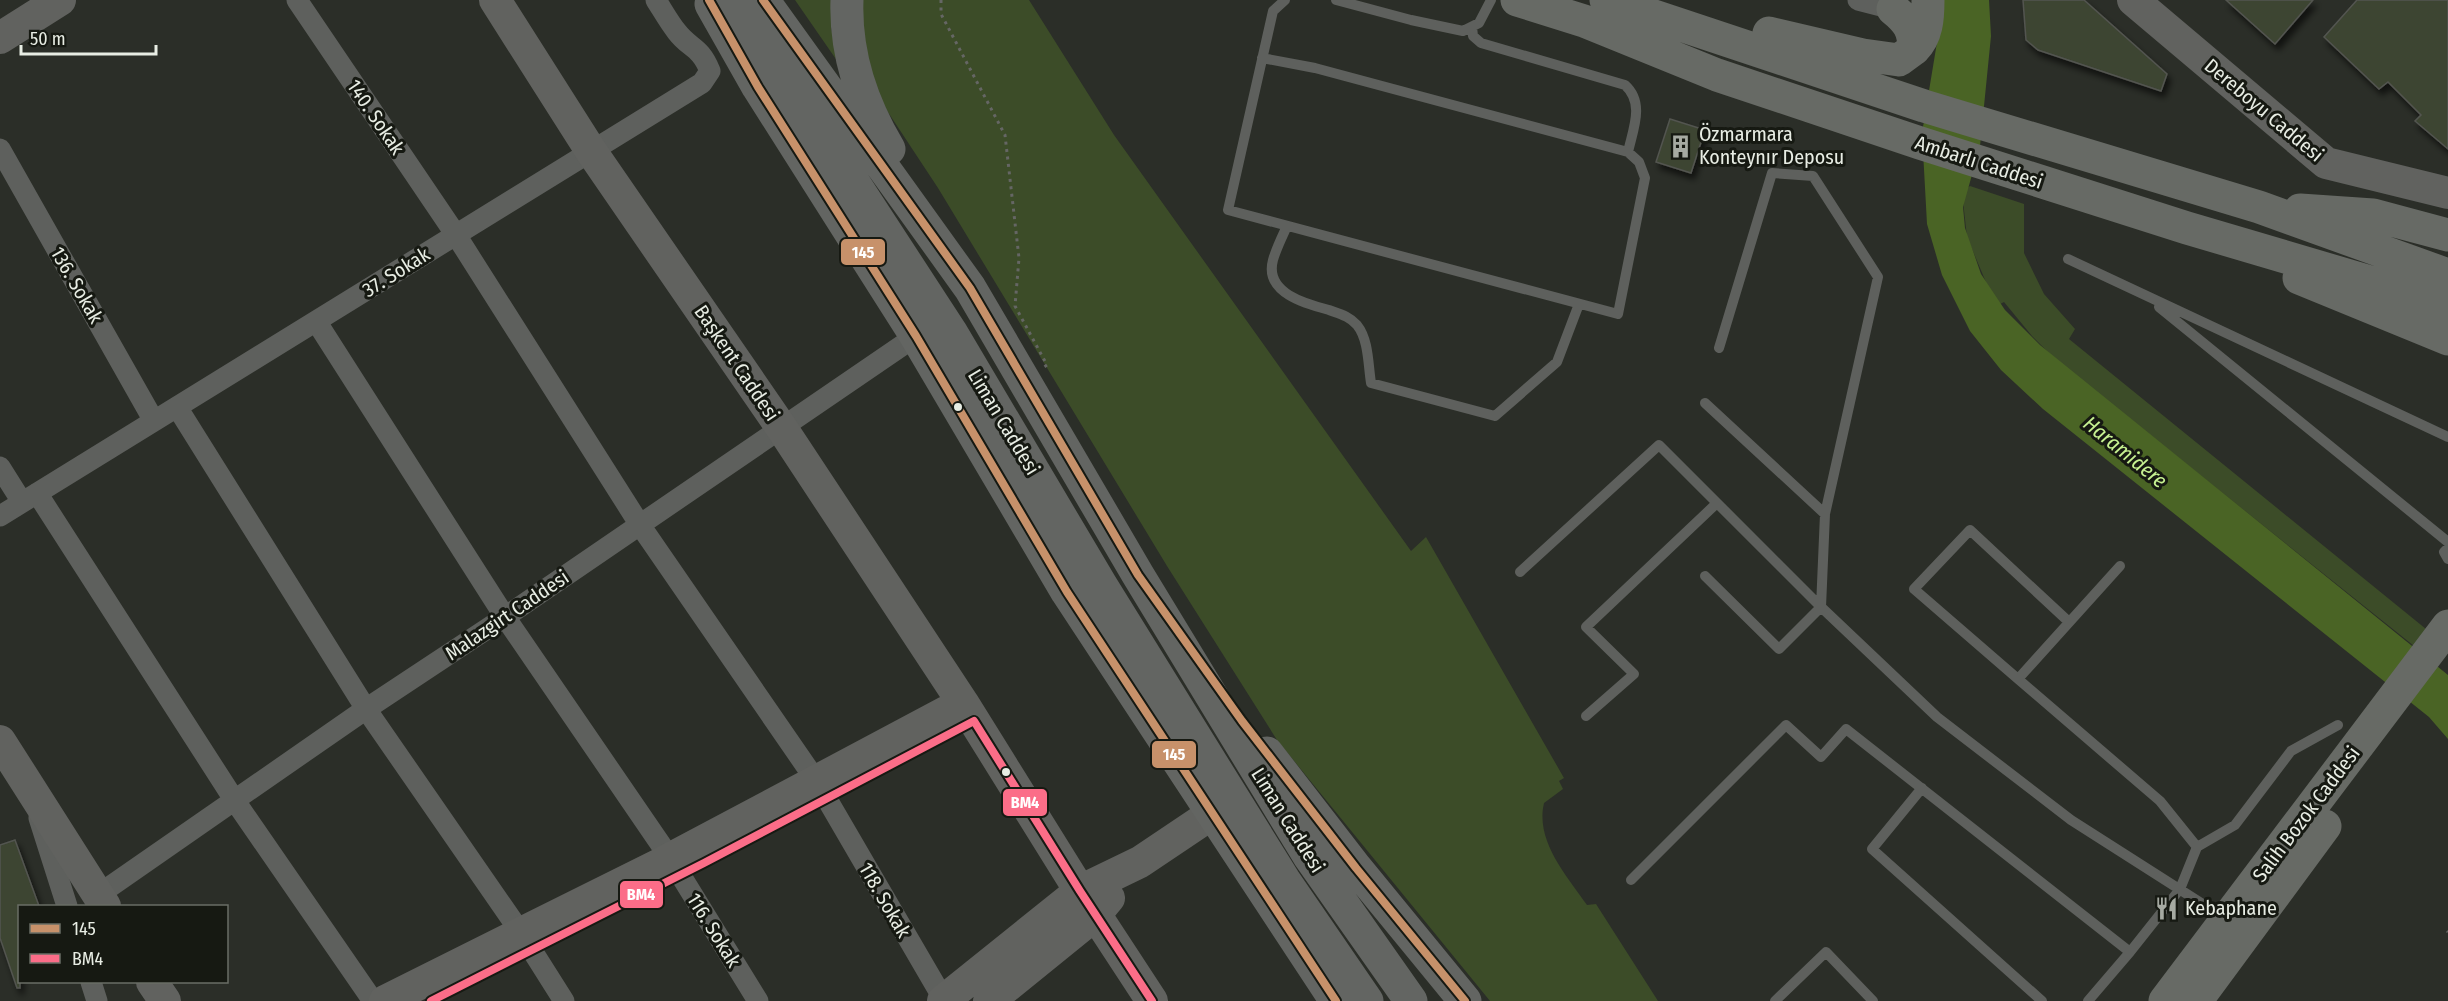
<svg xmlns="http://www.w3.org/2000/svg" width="2448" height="1001" font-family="'Fira Sans Condensed',sans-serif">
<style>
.green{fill:#3c4c28}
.water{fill:#4a6425}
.building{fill:#3d4433;stroke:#535550;stroke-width:1.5;filter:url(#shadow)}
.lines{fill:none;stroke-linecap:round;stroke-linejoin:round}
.path{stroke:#656664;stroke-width:3;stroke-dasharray:3 4.5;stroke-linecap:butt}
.lane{stroke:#5e605d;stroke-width:10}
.street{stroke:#5e605d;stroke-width:21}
.secondary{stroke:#61625f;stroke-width:32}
.primary{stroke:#676a65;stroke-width:33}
.highway{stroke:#636562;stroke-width:33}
.bus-1-casing{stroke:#161912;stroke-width:12}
.bus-2-casing{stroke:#161912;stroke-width:12}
.bus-1{stroke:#c7916a;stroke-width:8}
.bus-2{stroke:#fb6d88;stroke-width:8}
.bus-dot{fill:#e8ede4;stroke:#161912;stroke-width:2}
.labels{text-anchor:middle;stroke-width:6;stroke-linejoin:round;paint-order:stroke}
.street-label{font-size:20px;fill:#e8ede4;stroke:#161912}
.poi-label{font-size:20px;fill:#e8ede4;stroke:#161912;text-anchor:start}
.water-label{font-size:21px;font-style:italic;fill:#c6f191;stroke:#161912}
.line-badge{stroke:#161912;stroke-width:2}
.badge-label{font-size:16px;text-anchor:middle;font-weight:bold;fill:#fff}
</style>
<defs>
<filter id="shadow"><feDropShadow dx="3.5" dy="6" stdDeviation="3" flood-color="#0009"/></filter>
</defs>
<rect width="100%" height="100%" fill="#2b2e28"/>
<path class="green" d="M 795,0 L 831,0 L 831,28 L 840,65 Z
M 853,0 L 1029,0 L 1114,135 L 1411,551 L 1426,537 L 1564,778 L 1559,781 L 1563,789 L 1544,803 C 1535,841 1567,876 1587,905 L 1596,904 L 1658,1001 L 1490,1001 L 1277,740 L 1167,566 L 938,188 L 876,94 Z
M 1970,186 L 2024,204 L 2024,253 L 2044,294 L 2075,329 L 2069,339 L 2426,629 L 2414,646 L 2055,359 L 2032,336 L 2004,302 L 1996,306 L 1967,237 L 1962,192 Z"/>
<path class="water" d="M 1944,0 L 1989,0 L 1991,36 L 1980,146 L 1963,207 L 1965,228 L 1981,274 L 2005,310 L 2040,345 L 2448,675 L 2448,739 L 2429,717 L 2043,409 L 2001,370 L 1970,331 L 1942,275 L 1927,224 L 1922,133 Z"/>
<path class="building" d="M 2023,0 L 2084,0 L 2167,74 L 2161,91 L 2038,50 L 2026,40 Z
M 2226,0 L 2313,0 L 2275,44 Z
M 2357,0 L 2448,0 L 2448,149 L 2415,121 L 2421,115 L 2388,82 L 2379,89 L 2324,37 Z
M 1670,119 L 1705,130 L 1691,173 L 1656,162 Z
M 15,840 L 39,906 L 20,906 L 20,988 L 17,988 L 0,938 L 0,845 Z"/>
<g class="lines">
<path class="path" d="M 941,0 L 941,14 L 1005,135 L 1019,258 L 1015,306 L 1047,365 L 1044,367
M 2447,931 L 2448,932"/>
<path class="lane" d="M 1336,0 L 1411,20 L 1463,31 L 1479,23 L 1491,0
M 1472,27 L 1473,36 L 1481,43 L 1625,85 C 1645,103 1633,129 1628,152
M 1262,58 L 1315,68 L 1628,152 L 1639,162 L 1645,178 L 1618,314 L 1228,210 L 1273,11 L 1285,0
M 1287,226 C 1282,237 1276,249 1273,260 C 1264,293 1306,304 1329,310 C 1340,314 1349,316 1357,325 C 1369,340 1368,365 1371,383 L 1495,416 L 1557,362 L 1579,304
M 2068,259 L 2448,437
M 2159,307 L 2448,542
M 1705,403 L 1825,514
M 2448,548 L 2444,552 L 2448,559
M 1520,572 L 1659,445 L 1821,607 L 1937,717 L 2071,820 L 2223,917
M 1705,576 L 1779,649 L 1821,607 L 1825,514 L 1878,277 L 1813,176 L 1772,173 L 1719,348
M 2069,622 L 1970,530 L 1914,589 L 2018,679 L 2120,566
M 1586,716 L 1634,674 L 1586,627 L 1717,503
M 1922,788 L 1872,849 L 2042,1001
M 2197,847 L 2235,825 L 2291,751 L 2338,725
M 1631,880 L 1786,725 L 1821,757 L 1846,729 L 2130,952 L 2180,889 L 2197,847 L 2160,801 L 2018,679
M 1775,1001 L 1826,952 L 1873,1001
M 2088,1001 L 2130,952"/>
<path class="street" d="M 297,0 L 456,235 L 640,525 L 817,782 L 944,1000
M 1858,0 L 1893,9
M 0,149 L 154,421
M 316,321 L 505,617 L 670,858 L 758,1001
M 177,407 L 366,709 L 521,933 L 564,1001
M 0,467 L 22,502
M 37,493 L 235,801 L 373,1001
M 0,516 L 702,83 L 710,71 C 700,46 690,49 677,32 C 669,22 663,11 656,0
M 39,818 L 67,906
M 98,895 L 366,709 L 505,617 L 916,336
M 91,982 L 97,1001"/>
<path class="secondary" d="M 495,0 L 591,151 L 781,427 L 963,703 L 1080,891 L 1152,1001
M 2133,0 L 2326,163 L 2448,193
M 0,38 L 60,0
M 0,741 L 105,906
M 152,982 L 165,1001
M 385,1001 L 664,862 L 963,703
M 943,1001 L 1080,891 L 1140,862 L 1213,813
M 989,1001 L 1095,915 L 1109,898"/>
<path class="primary" d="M 1517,0 L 1584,21 L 1717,75 L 1920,143 L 2187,228 L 2448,305
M 1606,0 L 1924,106 L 2259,207 L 2448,275
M 1769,33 L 1863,55 L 1899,60 L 1914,49 C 1914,30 1908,21 1893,9
M 1914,49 C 1927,36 1928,18 1928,0
M 2300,210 L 2373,215 L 2448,235
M 2299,278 L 2448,339
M 2165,1001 L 2448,626
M 2196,1001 L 2325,826"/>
<path class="highway" d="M 730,0 L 764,45 L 951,332 L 1101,585 L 1284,880 L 1367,1001
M 763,0 L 970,288 L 1138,575 L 1309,856 L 1411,1001
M 847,0 C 845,52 862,104 889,149
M 711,4 L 758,87 L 916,336 L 1067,592 L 1336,1001
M 1267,753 L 1356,868 L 1465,1001"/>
<defs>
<path id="bus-1" d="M 709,0 L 758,87 L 916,336 L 1067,592 L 1336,1001
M 763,0 L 970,288 L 1138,575 L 1242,721 L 1356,868 L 1465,1001"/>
<path id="bus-2" d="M 431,1001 L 704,863 L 974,721 L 1080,891 L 1152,1001"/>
</defs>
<use href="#bus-1" class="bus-1-casing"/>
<use href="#bus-2" class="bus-2-casing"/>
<use href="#bus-1" class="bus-1"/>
<use href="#bus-2" class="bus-2"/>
</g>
<defs>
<symbol id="building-bare" viewBox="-9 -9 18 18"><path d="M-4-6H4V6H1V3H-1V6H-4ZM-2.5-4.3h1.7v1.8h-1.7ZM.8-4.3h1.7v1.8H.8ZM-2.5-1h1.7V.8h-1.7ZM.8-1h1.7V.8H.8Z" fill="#a6aaa2" stroke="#161912" stroke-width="2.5" paint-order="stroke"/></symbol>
<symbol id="restaurant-bare" viewBox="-9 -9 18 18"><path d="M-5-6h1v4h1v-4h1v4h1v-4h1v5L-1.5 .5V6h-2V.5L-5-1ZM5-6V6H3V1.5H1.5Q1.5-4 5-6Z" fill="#a6aaa2" stroke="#161912" stroke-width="2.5" paint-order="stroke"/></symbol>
</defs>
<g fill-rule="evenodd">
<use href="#building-bare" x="1664" y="130" width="33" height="33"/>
<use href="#restaurant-bare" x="2150" y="892" width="33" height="33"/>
</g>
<g class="bus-dot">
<circle cx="958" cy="407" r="5"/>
<circle cx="1006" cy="772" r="5"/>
</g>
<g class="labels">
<g class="street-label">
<text transform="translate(2264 110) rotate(40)" y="7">Dereboyu Caddesi</text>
<text transform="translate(376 117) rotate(56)" y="7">140. Sokak</text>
<text transform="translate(1979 162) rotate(18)" y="7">Ambarlı Caddesi</text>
<text transform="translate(396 272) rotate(-32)" y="7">37. Sokak</text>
<text transform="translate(77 285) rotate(60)" y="7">136. Sokak</text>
<text transform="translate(737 363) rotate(56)" y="7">Başkent Caddesi</text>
<text transform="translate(1004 422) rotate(59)" y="7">Liman Caddesi</text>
<text transform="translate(507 615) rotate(-34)" y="7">Malazgirt Caddesi</text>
<text transform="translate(2306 814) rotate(-53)" y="7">Salih Bozok Caddesi</text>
<text transform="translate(1288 820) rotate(58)" y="7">Liman Caddesi</text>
<text transform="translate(885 900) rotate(60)" y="7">118. Sokak</text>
<text transform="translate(714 930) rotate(58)" y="7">116. Sokak</text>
</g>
<g class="poi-label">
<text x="1699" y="141">Özmarmara<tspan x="1699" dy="23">Konteynır Deposu</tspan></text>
<text x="2185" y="915">Kebaphane</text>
</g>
<g class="water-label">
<text transform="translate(2125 452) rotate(39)" y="7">Haramidere</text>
</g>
</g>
<g class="line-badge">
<rect x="840" y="238" width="46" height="28" rx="6" fill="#c7916a"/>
<rect x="1151" y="740" width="46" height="29" rx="6" fill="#c7916a"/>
<rect x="1002" y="788" width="46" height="29" rx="6" fill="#fb6d88"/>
<rect x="619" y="880" width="45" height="29" rx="6" fill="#fb6d88"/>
</g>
<g class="badge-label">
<text x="863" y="258">145</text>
<text x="1174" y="760">145</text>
<text x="1025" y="808">BM4</text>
<text x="641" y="900">BM4</text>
</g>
<rect x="18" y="905" width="210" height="78" fill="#161912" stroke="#6a6e66" stroke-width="1.5"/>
<rect x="30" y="924" width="30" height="9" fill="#c7916a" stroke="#6a6e66" stroke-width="1.5"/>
<text x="72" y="935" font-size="18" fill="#e8ede4">145</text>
<rect x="30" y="954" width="30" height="9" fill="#fb6d88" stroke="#6a6e66" stroke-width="1.5"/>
<text x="72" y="965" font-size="18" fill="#e8ede4">BM4</text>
<path d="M21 45v9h135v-9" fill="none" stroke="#e8ede4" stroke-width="3"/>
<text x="30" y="45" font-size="18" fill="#e8ede4" stroke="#161912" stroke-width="4.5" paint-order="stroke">50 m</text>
</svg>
